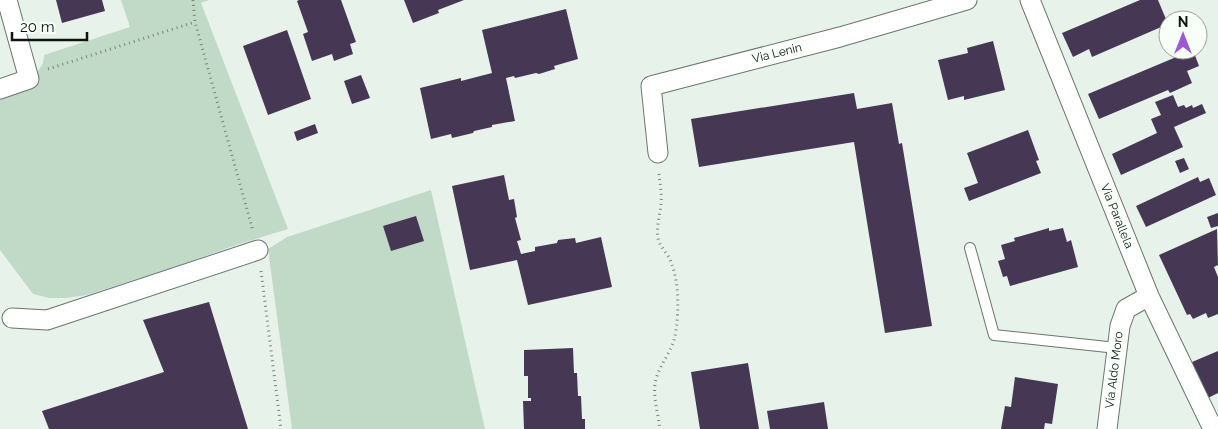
<svg xmlns="http://www.w3.org/2000/svg" width="1218" height="429" font-family="Raleway,sans-serif">
<style>
.green{fill:#c1dac7}
.building{fill:#463754}
.lines{fill:none;stroke-linecap:round;stroke-linejoin:round}
.lane-casing{stroke:#6a756d;stroke-width:12}
.street-casing{stroke:#6a756d;stroke-width:21}
.path{stroke:#7b837d;stroke-width:3;stroke-dasharray:1 4;stroke-linecap:butt}
.lane{stroke:#fff;stroke-width:10}
.street{stroke:#fff;stroke-width:19}
.labels{text-anchor:middle;stroke-width:5;stroke-linejoin:round;paint-order:stroke}
.street-label{font-size:12px;fill:#101411;stroke:#f8fff9}
</style>
<rect width="100%" height="100%" fill="#e7f3ea"/>
<path class="green" d="M 121,0 L 209,0 L 201,3 L 288,229 L 233,246 L 189,262 L 87,295 L 66,298 L 49,298 L 33,294 L 0,250 L 0,87 C 18,81 44,78 44,55 L 130,27 Z
M 431,190 L 485,429 L 292,429 L 268,249 L 287,237 Z"/>
<path class="building" d="M 56,0 L 102,0 L 105,11 L 62,23 Z
M 299,0 L 341,0 L 356,42 L 350,44 L 353,54 L 334,61 L 332,54 L 312,61 L 303,34 L 308,32 L 297,1 Z
M 404,0 L 464,0 L 438,10 L 439,13 L 413,23 Z
M 1140,0 L 1158,0 L 1168,24 L 1092,57 L 1089,49 L 1073,57 L 1062,33 Z
M 566,9 L 578,59 L 554,66 L 555,69 L 539,74 L 536,73 L 515,78 L 514,76 L 506,78 L 515,121 L 492,125 L 492,127 L 474,131 L 473,133 L 452,138 L 451,134 L 431,139 L 420,88 L 461,78 L 461,81 L 492,73 L 482,30 Z
M 287,30 L 311,99 L 268,115 L 243,46 Z
M 993,41 L 1005,90 L 964,100 L 964,96 L 948,100 L 938,60 L 968,53 L 967,48 Z
M 1193,50 L 1199,66 L 1187,71 L 1192,83 L 1170,93 L 1168,90 L 1099,119 L 1088,94 Z
M 361,75 L 370,98 L 352,104 L 344,81 Z
M 854,93 L 857,109 L 892,103 L 899,144 L 902,143 L 932,326 L 885,333 L 854,142 L 699,167 L 691,119 Z
M 1173,95 L 1178,107 L 1184,105 L 1186,108 L 1192,105 L 1193,108 L 1202,104 L 1206,113 L 1174,127 L 1183,147 L 1121,175 L 1112,154 L 1157,133 L 1151,119 L 1161,115 L 1155,102 Z
M 315,124 L 318,133 L 297,141 L 294,132 Z
M 1028,130 L 1039,160 L 1036,161 L 1041,173 L 969,201 L 964,188 L 978,183 L 967,153 Z
M 1184,158 L 1189,169 L 1180,173 L 1175,161 Z
M 504,175 L 509,200 L 514,199 L 517,217 L 515,218 L 521,240 L 517,241 L 521,254 L 535,251 L 535,247 L 557,243 L 558,240 L 575,238 L 576,243 L 601,237 L 612,287 L 528,305 L 517,260 L 470,270 L 452,186 Z
M 1198,177 L 1200,182 L 1209,178 L 1216,195 L 1146,227 L 1136,206 Z
M 1218,213 L 1218,226 L 1211,228 L 1207,217 Z
M 416,216 L 424,241 L 391,251 L 383,226 Z
M 1049,228 L 1049,231 L 1063,228 L 1067,242 L 1071,240 L 1078,267 L 1010,286 L 1007,276 L 1003,277 L 998,261 L 1005,259 L 1001,245 L 1015,241 L 1014,238 Z
M 1217,229 L 1218,265 L 1214,267 L 1218,277 L 1218,314 L 1208,318 L 1206,313 L 1193,319 L 1190,314 L 1187,315 L 1159,255 Z
M 209,302 L 248,429 L 49,429 L 42,411 L 164,372 L 143,320 Z
M 573,348 L 574,373 L 577,373 L 578,396 L 581,396 L 582,419 L 585,419 L 585,429 L 524,429 L 523,401 L 531,401 L 531,398 L 528,398 L 528,376 L 524,376 L 524,350 Z
M 1218,351 L 1218,393 L 1208,398 L 1192,362 Z
M 748,363 L 759,429 L 700,429 L 691,372 Z
M 1015,377 L 1058,384 L 1052,424 L 1045,423 L 1044,429 L 1001,429 L 1005,406 L 1011,407 Z
M 824,402 L 828,429 L 770,429 L 767,411 Z"/>
<g class="lines">
<defs>
<path id="lane" d="M 970,248 L 994,335 L 1117,348"/>
<path id="street" d="M 1030,0 L 1149,296 L 1213,429
M 0,89 L 29,79 L 7,0
M 658,153 L 651,86 L 840,37 L 967,0
M 12,318 L 47,320 L 258,250
M 1107,429 L 1120,326 L 1126,309 L 1149,296"/>
</defs>
<use href="#lane" class="lane-casing"/>
<use href="#street" class="street-casing"/>
<path class="path" d="M 193,0 L 195,22 L 253,231
M 48,69 L 195,22
M 659,174 C 660,184 662,194 661,204 C 660,215 656,227 658,238 C 660,248 668,253 671,262 C 679,282 679,309 676,330 C 674,349 663,359 657,376 C 651,392 658,412 660,429
M 261,271 L 281,429"/>
<use href="#lane" class="lane"/>
<use href="#street" class="street"/>
</g>
<g class="labels">
<g class="street-label">
<text transform="translate(777 53) rotate(-14)" y="4">Via Lenin</text>
<text transform="translate(1117 216) rotate(68)" y="4">Via Parallela</text>
<text transform="translate(1114 370) rotate(-83)" y="4">Via Aldo Moro</text>
</g>
</g>
<g transform="translate(1183 35)"><circle r="24" fill="#f8fff9" stroke="#9ba19c"/>
<path d="M0-4L9 19L0 12L-9 19Z" fill="#9c5bd2"/>
<text y="-8" font-size="14" font-weight="bold" text-anchor="middle" fill="#101411">N</text>
</g>
<path d="M12 32v8h75v-8" fill="none" stroke="#101411" stroke-width="2.5"/>
<text x="20" y="32" font-size="15" fill="#101411" stroke="#f8fff9" stroke-width="4" paint-order="stroke">20 m</text>
</svg>
